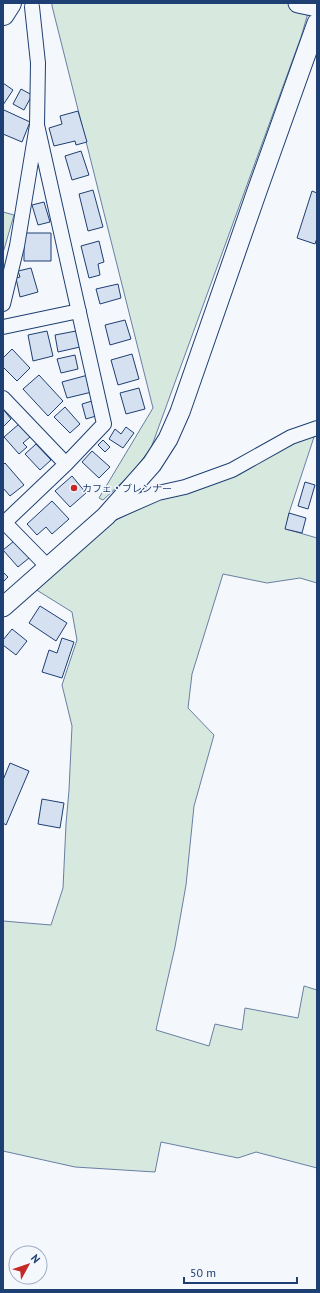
<svg xmlns="http://www.w3.org/2000/svg" width="320" height="1293" font-family="'PT Sans','Noto Sans JP',sans-serif">
<style>
.green{fill:#d7e8df;stroke:#687fa3}
.building{fill:#d5e0f0;stroke:#1d3f73}
.lines{fill:none;stroke-linecap:round;stroke-linejoin:round}
.street-casing{stroke:#1d3f73;stroke-width:16}
.secondary-casing{stroke:#1d3f73;stroke-width:21}
.primary-casing{stroke:#1d3f73;stroke-width:24}
.street{stroke:#f4f7fb;stroke-width:14}
.secondary{stroke:#f4f7fb;stroke-width:19}
.primary{stroke:#f4f7fb;stroke-width:22}
.poi-dot{fill:#c62828;stroke:#f4f7fb;stroke-width:1.5}
.labels{text-anchor:middle;stroke-width:3;stroke-linejoin:round;paint-order:stroke}
.poi-label{font-size:10px;fill:#1d3f73;stroke:#f4f7fb;text-anchor:start}
</style>
<rect width="100%" height="100%" fill="#f4f7fb"/>
<path class="green" d="M 52,3 L 311,3 L 301,37 L 151,448 L 132,473 L 103,500 L 99,498 L 153,408 L 52,6 Z
M 3,212 L 14,215 L 3,253 Z
M 315,434 L 289,513 L 286,529 L 317,538 L 317,583 L 300,578 L 267,583 L 223,574 L 192,674 L 188,708 L 214,735 L 194,806 L 186,885 L 175,947 L 156,1030 L 209,1046 L 215,1024 L 242,1030 L 245,1008 L 298,1018 L 304,986 L 317,990 L 317,1168 L 256,1152 L 238,1158 L 161,1142 L 155,1172 L 75,1167 L 3,1151 L 3,921 L 51,925 L 63,888 L 66,824 L 69,790 L 72,726 L 62,685 L 77,640 L 72,612 L 35,589 L 108,524 L 162,498 L 192,492 L 240,474 L 292,443 Z"/>
<path class="building" d="M 3,83 L 13,90 L 3,105 Z
M 21,89 L 32,95 L 24,110 L 13,104 Z
M 4,110 L 30,122 L 22,142 L 3,134 L 3,113 Z
M 78,111 L 87,142 L 76,145 L 75,141 L 54,146 L 49,128 L 62,124 L 60,116 Z
M 81,151 L 89,175 L 72,180 L 65,156 Z
M 93,190 L 103,227 L 88,231 L 79,194 Z
M 312,191 L 317,193 L 317,238 L 315,244 L 297,238 Z
M 44,202 L 50,222 L 38,225 L 32,205 Z
M 24,233 L 51,233 L 51,261 L 24,261 Z
M 99,241 L 104,262 L 98,264 L 100,275 L 89,278 L 81,246 Z
M 31,268 L 38,292 L 20,297 L 16,278 L 20,277 L 18,271 Z
M 118,284 L 121,298 L 100,304 L 96,289 Z
M 125,320 L 131,339 L 110,345 L 105,325 Z
M 47,331 L 53,356 L 33,361 L 28,335 Z
M 76,331 L 80,347 L 58,352 L 55,335 Z
M 12,349 L 30,368 L 17,381 L 3,367 L 3,358 Z
M 132,354 L 139,379 L 118,385 L 111,360 Z
M 75,355 L 78,369 L 61,373 L 57,359 Z
M 39,375 L 63,401 L 48,416 L 23,389 Z
M 88,375 L 92,392 L 67,398 L 62,382 Z
M 139,388 L 145,409 L 126,414 L 120,393 Z
M 92,401 L 96,416 L 86,419 L 82,404 Z
M 65,407 L 80,424 L 70,433 L 54,417 Z
M 3,409 L 11,419 L 3,427 Z
M 19,424 L 30,437 L 23,443 L 27,447 L 19,454 L 4,437 Z
M 126,427 L 134,433 L 123,448 L 109,439 L 115,429 L 121,434 Z
M 103,440 L 110,447 L 105,452 L 98,445 Z
M 36,444 L 51,460 L 40,470 L 25,454 Z
M 92,451 L 110,467 L 99,478 L 82,462 Z
M 5,463 L 24,485 L 10,496 L 3,488 L 3,465 Z
M 72,476 L 86,493 L 70,507 L 55,491 Z
M 305,482 L 315,485 L 308,509 L 298,506 Z
M 52,501 L 69,519 L 52,534 L 46,527 L 37,535 L 27,524 Z
M 289,513 L 306,518 L 302,533 L 285,529 Z
M 14,541 L 29,558 L 18,567 L 3,550 Z
M 3,572 L 8,577 L 3,582 Z
M 40,606 L 67,623 L 56,641 L 29,623 Z
M 12,629 L 27,641 L 16,655 L 3,645 L 3,640 Z
M 62,638 L 74,642 L 62,678 L 42,672 L 49,650 L 57,653 Z
M 10,763 L 29,771 L 6,825 L 3,823 L 3,780 Z
M 42,799 L 64,803 L 60,828 L 38,824 Z"/>
<g class="lines">
<defs>
<path id="street" d="M 3,304 L 17,246 L 37,125 L 38,63 L 32,7
M 3,327 L 79,311
M 3,398 L 66,464
M 110,514 L 158,493 L 185,487 L 232,470 L 291,437 L 317,428
M 3,521 L 48,567
M 3,524 L 66,464 L 104,424 L 37,125"/>
<path id="secondary" d="M 298,3 L 317,7
M 3,607 L 106,516 L 152,464 L 168,439 L 180,412 L 257,191 L 317,23"/>
<path id="primary" d="M 3,14 L 10,3"/>
</defs>
<use href="#street" class="street-casing"/>
<use href="#secondary" class="secondary-casing"/>
<use href="#primary" class="primary-casing"/>
<use href="#street" class="street"/>
<use href="#secondary" class="secondary"/>
<use href="#primary" class="primary"/>
</g>
<circle class="poi-dot" cx="74" cy="488" r="4"/>
<g class="labels">
<g class="poi-label">
<text x="82" y="492">カフェ・ブレンナー</text>
</g>
</g>
<rect width="320" height="1293" fill="none" stroke="#1d3f73" stroke-width="8"/>
<g transform="translate(28 1265) rotate(50)"><circle r="19" fill="#f4f7fb" stroke="#9eadc5"/>
<path d="M0-3L7 15L0 10L-7 15Z" fill="#c62828"/>
<text y="-6" font-size="11" font-weight="bold" text-anchor="middle" fill="#1d3f73">N</text>
</g>
<path d="M184 1277v6h113v-6" fill="none" stroke="#1d3f73" stroke-width="2"/>
<text x="190" y="1277" font-size="12" fill="#1d3f73" stroke="#f4f7fb" stroke-width="3" paint-order="stroke">50 m</text>
</svg>
